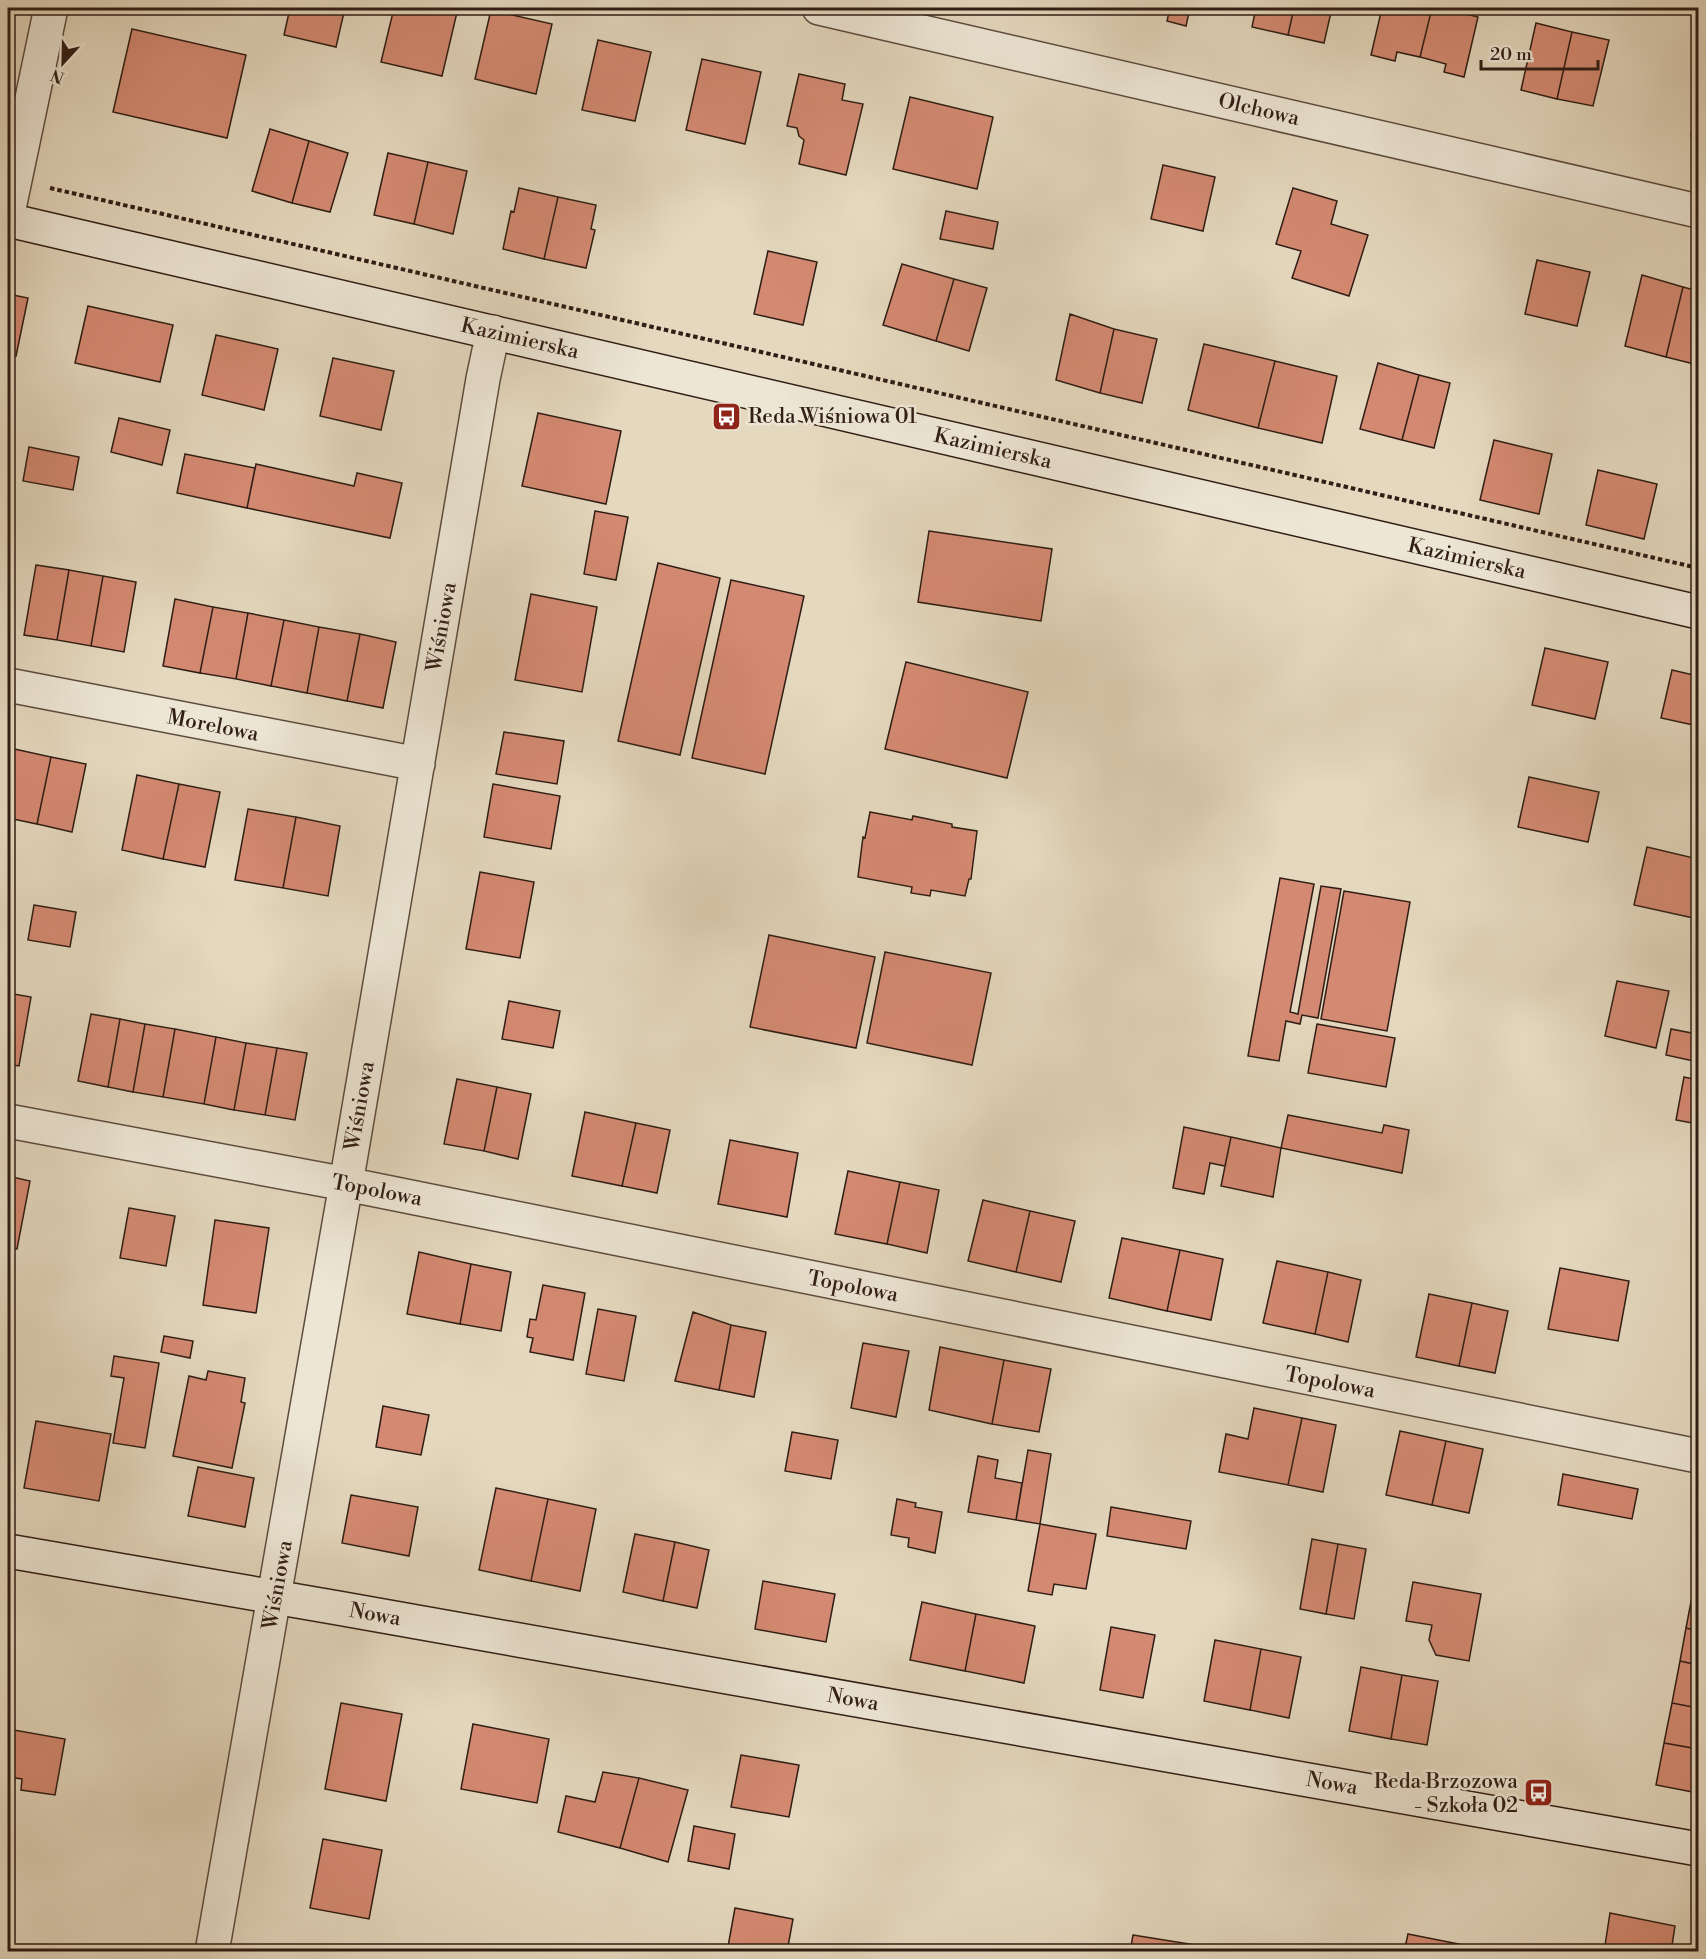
<svg xmlns="http://www.w3.org/2000/svg" width="1706" height="1959" font-family="'Libre Bodoni',serif">
<style>
.building{fill:#d48a72;stroke:#301d15;stroke-width:1.5}
.lines{fill:none;stroke-linecap:round;stroke-linejoin:round}
.street-casing{stroke:#5d4c3f;stroke-width:36}
.secondary-casing{stroke:#301d15;stroke-width:36}
.path{stroke:#301d15;stroke-width:4;stroke-dasharray:4.5 3;stroke-linecap:butt}
.street{stroke:#ede6d5;stroke-width:33}
.secondary{stroke:#ede6d5;stroke-width:33}
.labels{text-anchor:middle;stroke-width:5;stroke-linejoin:round;paint-order:stroke}
.street-label{font-size:21px;fill:#301d15;stroke:#ede6d5}
.poi-label{font-size:21px;fill:#301d15;stroke:#ede6d5;text-anchor:start}
</style>
<rect width="100%" height="100%" fill="#e4d8be"/>
<filter id="stains"><feTurbulence type="fractalNoise" baseFrequency=".00333" numOctaves="4"/><feColorMatrix values="0 0 0 0 .2 0 0 0 0 .09 0 0 0 0 .02 0 0 0 .5 -.17"/></filter>
<radialGradient id="worn" r=".72"><stop offset=".6" stop-color="#630" stop-opacity="0"/><stop offset="1" stop-color="#630" stop-opacity=".3"/></radialGradient>
<path class="building" d="M 290,8 L 345,8 L 336,47 L 284,35 Z
M 394,8 L 458,8 L 442,76 L 381,62 Z
M 1168,8 L 1190,8 L 1186,26 L 1167,21 L 1170,8 Z
M 1256,8 L 1294,8 L 1288,35 L 1252,27 Z
M 1294,8 L 1332,8 L 1324,43 L 1288,35 Z
M 1382,8 L 1432,8 L 1420,57 L 1397,52 L 1395,61 L 1371,55 Z
M 1432,8 L 1453,8 L 1453,11 L 1478,17 L 1464,77 L 1444,72 L 1446,64 L 1420,57 Z
M 491,10 L 552,24 L 536,94 L 475,79 Z
M 1536,23 L 1572,32 L 1557,99 L 1521,90 Z
M 132,29 L 246,55 L 227,138 L 113,112 Z
M 1572,32 L 1609,40 L 1593,106 L 1557,99 Z
M 598,40 L 651,52 L 635,121 L 582,110 Z
M 702,59 L 761,72 L 745,144 L 686,130 Z
M 799,74 L 845,84 L 842,100 L 863,104 L 846,175 L 799,164 L 804,140 L 799,136 L 797,128 L 787,126 Z
M 910,97 L 993,117 L 977,189 L 893,169 Z
M 1698,105 L 1698,137 L 1691,136 Z
M 270,129 L 309,141 L 292,203 L 252,191 Z
M 309,141 L 348,153 L 330,212 L 292,203 Z
M 388,153 L 428,162 L 414,224 L 374,215 Z
M 428,162 L 467,171 L 453,234 L 414,224 Z
M 1163,165 L 1215,177 L 1203,231 L 1151,219 Z
M 519,188 L 558,197 L 544,259 L 503,249 L 511,211 L 514,212 Z
M 1293,188 L 1337,201 L 1331,224 L 1368,235 L 1349,296 L 1292,278 L 1301,251 L 1276,244 Z
M 558,197 L 596,205 L 591,229 L 595,230 L 586,268 L 544,259 Z
M 946,211 L 998,222 L 993,249 L 940,239 Z
M 768,251 L 817,262 L 803,325 L 754,314 Z
M 1537,260 L 1590,272 L 1577,326 L 1525,314 Z
M 902,264 L 954,279 L 936,341 L 883,325 Z
M 1642,275 L 1683,287 L 1666,357 L 1625,346 Z
M 954,279 L 987,288 L 969,351 L 936,341 Z
M 1683,287 L 1698,291 L 1698,365 L 1666,357 Z
M 8,294 L 28,298 L 16,356 L 8,354 Z
M 88,306 L 173,325 L 160,382 L 75,363 Z
M 1070,314 L 1114,329 L 1100,393 L 1056,380 Z
M 1114,329 L 1157,339 L 1142,403 L 1100,393 Z
M 216,335 L 278,349 L 264,410 L 202,395 Z
M 1204,344 L 1275,361 L 1258,428 L 1188,410 Z
M 333,358 L 394,371 L 381,430 L 320,416 Z
M 1275,361 L 1337,376 L 1322,443 L 1258,428 Z
M 1378,363 L 1419,375 L 1402,440 L 1360,429 Z
M 1419,375 L 1450,383 L 1434,448 L 1402,440 Z
M 538,413 L 621,431 L 606,504 L 522,486 Z
M 119,418 L 170,430 L 162,465 L 111,452 Z
M 1494,440 L 1552,454 L 1539,514 L 1480,500 Z
M 29,447 L 79,457 L 73,490 L 23,481 Z
M 185,454 L 255,468 L 247,508 L 177,493 Z
M 256,464 L 354,486 L 357,473 L 402,483 L 390,538 L 247,508 Z
M 1598,470 L 1657,484 L 1644,539 L 1586,525 Z
M 595,511 L 628,517 L 616,580 L 584,574 Z
M 929,531 L 1052,549 L 1041,621 L 918,602 Z
M 658,563 L 720,578 L 680,755 L 618,741 Z
M 36,565 L 69,570 L 57,640 L 24,635 Z
M 69,570 L 103,576 L 91,646 L 57,640 Z
M 103,576 L 136,582 L 124,652 L 91,646 Z
M 731,580 L 804,596 L 765,774 L 692,758 Z
M 531,594 L 597,607 L 582,692 L 515,680 Z
M 175,599 L 213,607 L 200,673 L 163,666 Z
M 213,607 L 248,613 L 236,679 L 200,673 Z
M 248,613 L 284,620 L 271,686 L 236,679 Z
M 284,620 L 319,627 L 307,693 L 271,686 Z
M 319,627 L 360,634 L 347,701 L 307,693 Z
M 360,634 L 396,642 L 383,708 L 347,701 Z
M 1545,648 L 1608,662 L 1595,719 L 1532,705 Z
M 906,662 L 1028,692 L 1007,778 L 885,749 Z
M 1672,670 L 1698,676 L 1698,726 L 1661,718 Z
M 504,732 L 564,741 L 557,784 L 496,774 Z
M 10,748 L 51,757 L 37,824 L 8,818 L 8,762 Z
M 51,757 L 86,764 L 72,832 L 37,824 Z
M 137,775 L 179,784 L 163,859 L 122,850 Z
M 1529,777 L 1599,792 L 1588,842 L 1518,827 Z
M 179,784 L 220,792 L 205,867 L 163,859 Z
M 493,784 L 560,796 L 551,849 L 484,837 Z
M 248,809 L 296,817 L 283,888 L 235,880 Z
M 870,812 L 912,820 L 913,816 L 952,824 L 952,827 L 977,831 L 971,879 L 969,879 L 965,896 L 931,890 L 930,896 L 911,893 L 912,887 L 858,877 L 863,837 L 865,838 Z
M 296,817 L 340,826 L 328,896 L 283,888 Z
M 1647,847 L 1698,859 L 1698,919 L 1634,905 Z
M 480,872 L 534,882 L 520,958 L 466,949 Z
M 1280,878 L 1314,884 L 1290,1012 L 1298,1014 L 1321,886 L 1341,889 L 1318,1018 L 1302,1015 L 1300,1024 L 1286,1021 L 1279,1061 L 1248,1056 Z
M 1344,891 L 1410,902 L 1387,1031 L 1321,1019 Z
M 34,905 L 76,912 L 70,947 L 28,940 Z
M 769,935 L 875,957 L 856,1048 L 750,1027 Z
M 885,952 L 991,973 L 972,1065 L 867,1043 Z
M 1617,981 L 1669,991 L 1656,1048 L 1605,1036 Z
M 8,993 L 31,997 L 19,1066 L 8,1064 Z
M 509,1001 L 560,1011 L 553,1048 L 502,1039 Z
M 91,1014 L 120,1019 L 108,1087 L 78,1081 Z
M 120,1019 L 145,1024 L 133,1092 L 108,1087 Z
M 145,1024 L 175,1029 L 163,1097 L 133,1092 Z
M 1317,1024 L 1395,1038 L 1386,1087 L 1308,1073 Z
M 1698,1027 L 1698,1062 L 1666,1055 L 1671,1029 L 1697,1034 Z
M 175,1029 L 216,1037 L 204,1104 L 163,1097 Z
M 216,1037 L 246,1043 L 234,1110 L 204,1104 Z
M 246,1043 L 277,1048 L 265,1115 L 234,1110 Z
M 277,1048 L 307,1053 L 295,1120 L 265,1115 Z
M 1684,1077 L 1698,1080 L 1698,1124 L 1676,1120 Z
M 457,1079 L 497,1087 L 484,1151 L 444,1144 Z
M 497,1087 L 531,1094 L 518,1159 L 484,1151 Z
M 585,1112 L 636,1123 L 622,1186 L 572,1176 Z
M 1288,1115 L 1382,1133 L 1384,1125 L 1409,1130 L 1402,1173 L 1281,1148 Z
M 636,1123 L 670,1130 L 657,1193 L 622,1186 Z
M 1184,1127 L 1231,1137 L 1225,1166 L 1210,1163 L 1204,1194 L 1173,1188 Z
M 1231,1137 L 1281,1148 L 1273,1197 L 1221,1186 Z
M 730,1140 L 798,1153 L 787,1217 L 718,1204 Z
M 848,1171 L 900,1182 L 887,1244 L 835,1234 Z
M 8,1176 L 30,1181 L 17,1249 L 8,1248 Z
M 900,1182 L 939,1190 L 927,1253 L 887,1244 Z
M 983,1200 L 1030,1211 L 1016,1272 L 968,1261 Z
M 129,1208 L 175,1216 L 166,1266 L 120,1258 Z
M 1030,1211 L 1075,1221 L 1061,1282 L 1016,1272 Z
M 215,1220 L 269,1228 L 256,1313 L 203,1305 Z
M 1122,1238 L 1180,1250 L 1167,1311 L 1109,1298 Z
M 1180,1250 L 1223,1259 L 1211,1320 L 1167,1311 Z
M 419,1252 L 471,1264 L 460,1324 L 407,1314 Z
M 1277,1261 L 1328,1272 L 1315,1334 L 1263,1323 Z
M 471,1264 L 511,1272 L 501,1331 L 460,1324 Z
M 1560,1268 L 1629,1281 L 1618,1341 L 1548,1329 Z
M 1328,1272 L 1361,1280 L 1348,1342 L 1315,1334 Z
M 543,1285 L 585,1293 L 573,1360 L 530,1352 L 533,1338 L 527,1337 L 530,1319 L 536,1320 Z
M 1429,1294 L 1472,1303 L 1459,1366 L 1416,1357 Z
M 1472,1303 L 1508,1311 L 1495,1373 L 1459,1366 Z
M 598,1309 L 636,1316 L 624,1381 L 586,1374 Z
M 693,1312 L 731,1325 L 719,1390 L 675,1381 Z
M 731,1325 L 766,1332 L 754,1397 L 719,1390 Z
M 164,1336 L 193,1341 L 190,1358 L 161,1352 Z
M 863,1343 L 909,1351 L 896,1417 L 851,1408 Z
M 940,1347 L 1004,1360 L 992,1424 L 929,1410 Z
M 114,1356 L 159,1363 L 145,1448 L 113,1443 L 124,1378 L 111,1376 Z
M 1004,1360 L 1051,1369 L 1039,1432 L 992,1424 Z
M 208,1371 L 245,1378 L 241,1402 L 245,1403 L 232,1468 L 173,1456 L 189,1376 L 206,1380 Z
M 383,1406 L 429,1415 L 421,1455 L 376,1447 Z
M 1254,1408 L 1302,1418 L 1288,1485 L 1219,1472 L 1226,1434 L 1248,1439 Z
M 1302,1418 L 1336,1425 L 1323,1492 L 1288,1485 Z
M 36,1421 L 111,1434 L 99,1501 L 24,1488 Z
M 1400,1431 L 1446,1441 L 1432,1505 L 1386,1495 Z
M 792,1432 L 838,1440 L 831,1479 L 785,1471 Z
M 1446,1441 L 1483,1449 L 1469,1513 L 1432,1505 Z
M 1028,1450 L 1051,1454 L 1040,1524 L 1016,1520 Z
M 978,1456 L 998,1460 L 995,1478 L 1022,1483 L 1016,1520 L 968,1512 Z
M 198,1467 L 254,1478 L 245,1527 L 188,1516 Z
M 1563,1474 L 1638,1489 L 1632,1519 L 1558,1505 Z
M 496,1488 L 548,1499 L 531,1581 L 479,1570 Z
M 351,1495 L 418,1507 L 409,1556 L 342,1543 Z
M 548,1499 L 596,1509 L 580,1591 L 531,1581 Z
M 897,1499 L 916,1503 L 915,1507 L 942,1512 L 935,1553 L 908,1547 L 909,1538 L 891,1535 Z
M 1111,1507 L 1191,1521 L 1186,1549 L 1107,1536 Z
M 1040,1524 L 1096,1534 L 1086,1589 L 1054,1584 L 1052,1595 L 1028,1591 Z
M 635,1534 L 675,1542 L 663,1601 L 623,1592 Z
M 1312,1539 L 1338,1544 L 1326,1614 L 1300,1609 Z
M 675,1542 L 709,1550 L 697,1608 L 663,1601 Z
M 1338,1544 L 1366,1549 L 1354,1619 L 1326,1614 Z
M 1698,1560 L 1698,1587 L 1694,1586 Z
M 763,1581 L 835,1594 L 826,1642 L 755,1629 Z
M 1413,1582 L 1481,1594 L 1469,1661 L 1436,1655 L 1429,1640 L 1432,1625 L 1406,1621 Z
M 1694,1586 L 1698,1587 L 1698,1631 L 1686,1628 Z
M 922,1602 L 976,1614 L 965,1671 L 910,1660 Z
M 976,1614 L 1035,1626 L 1024,1683 L 965,1671 Z
M 1111,1627 L 1155,1635 L 1143,1698 L 1100,1690 Z
M 1686,1628 L 1698,1631 L 1698,1665 L 1680,1661 Z
M 1215,1640 L 1261,1649 L 1250,1710 L 1204,1701 Z
M 1261,1649 L 1301,1657 L 1289,1718 L 1250,1710 Z
M 1680,1661 L 1698,1665 L 1698,1708 L 1672,1703 Z
M 1361,1667 L 1402,1675 L 1391,1739 L 1349,1731 Z
M 1402,1675 L 1438,1681 L 1427,1745 L 1391,1739 Z
M 341,1703 L 402,1714 L 386,1801 L 325,1789 Z
M 1672,1703 L 1698,1708 L 1698,1749 L 1664,1743 Z
M 473,1724 L 549,1739 L 537,1803 L 461,1789 Z
M 8,1729 L 65,1739 L 55,1795 L 21,1790 L 22,1779 L 8,1777 Z
M 1664,1743 L 1698,1749 L 1698,1793 L 1656,1785 Z
M 741,1755 L 799,1765 L 789,1817 L 731,1807 Z
M 603,1772 L 639,1778 L 620,1848 L 558,1832 L 566,1796 L 595,1802 Z
M 639,1778 L 688,1790 L 668,1862 L 620,1848 Z
M 694,1826 L 735,1834 L 729,1869 L 688,1861 Z
M 323,1839 L 382,1850 L 369,1919 L 310,1908 Z
M 735,1908 L 793,1919 L 787,1952 L 727,1952 Z
M 1610,1913 L 1675,1926 L 1671,1952 L 1604,1952 Z
M 1408,1934 L 1499,1952 L 1404,1952 Z
M 1133,1935 L 1239,1952 L 1130,1952 Z"/>
<g class="lines">
<defs>
<path id="street" d="M 819,8 L 1698,211
M 8,213 L 51,8
M 8,685 L 418,764
M 8,1121 L 346,1184 L 1698,1456
M 212,1952 L 346,1184 L 483,379 L 493,332"/>
<path id="secondary" d="M 8,220 L 1698,612
M 8,1551 L 338,1608 L 1698,1849"/>
</defs>
<use href="#street" class="street-casing"/>
<use href="#secondary" class="secondary-casing"/>
<path class="path" d="M 50,188 L 1698,568"/>
<use href="#street" class="street"/>
<use href="#secondary" class="secondary"/>
</g>
<defs>
<symbol id="bus-square" viewBox="-11 -11 22 22"><rect x="-9" y="-9" width="18" height="18" rx="4" fill="#8f2418" stroke="#ede6d5"/><path d="M-5-6H5V4H4V6H2V4H-2V6H-4V4H-5ZM-3.5-4V0h7V-4ZM-3.5 1.2v1.5H-2V1.2ZM2 1.2v1.5H3.5V1.2Z" fill="#fff"/></symbol>
</defs>
<g fill-rule="evenodd">
<use href="#bus-square" x="710" y="400" width="33" height="33"/>
<use href="#bus-square" x="1522" y="1776" width="33" height="33"/>
</g>
<g class="labels">
<g class="street-label">
<text transform="translate(1259 109) rotate(13)" y="7">Olchowa</text>
<text transform="translate(520 338) rotate(13)" y="7">Kazimierska</text>
<text transform="translate(993 448) rotate(13)" y="7">Kazimierska</text>
<text transform="translate(1467 558) rotate(13)" y="7">Kazimierska</text>
<text transform="translate(441 627) rotate(-80)" y="7">Wiśniowa</text>
<text transform="translate(213 725) rotate(11)" y="7">Morelowa</text>
<text transform="translate(359 1106) rotate(-80)" y="7">Wiśniowa</text>
<text transform="translate(377 1190) rotate(11)" y="7">Topolowa</text>
<text transform="translate(853 1286) rotate(11)" y="7">Topolowa</text>
<text transform="translate(1330 1382) rotate(11)" y="7">Topolowa</text>
<text transform="translate(277 1585) rotate(-80)" y="7">Wiśniowa</text>
<text transform="translate(375 1614) rotate(10)" y="7">Nowa</text>
<text transform="translate(853 1699) rotate(10)" y="7">Nowa</text>
<text transform="translate(1332 1783) rotate(10)" y="7">Nowa</text>
</g>
<g class="poi-label">
<text x="748" y="423">Reda Wiśniowa 01</text>
<text x="1518" y="1788" text-anchor="end">Reda Brzozowa<tspan x="1518" dy="24">- Szkoła 02</tspan></text>
</g>
</g>
<rect width="1706" height="1959" fill="none" stroke="#e4d8be" stroke-width="30"/>
<rect x="9" y="9" width="1688" height="1941" fill="none" stroke="#301d15" stroke-width="3"/>
<rect x="15" y="15" width="1676" height="1929" fill="none" stroke="#301d15" stroke-width="1.5"/>
<g transform="translate(63 63) rotate(202)" stroke="#ede6d5" stroke-width="4.5" paint-order="stroke">
<path d="M0-4.5L10 22L0 15L-10 22Z" fill="#301d15"/>
<text y="-9" font-size="16" font-weight="bold" text-anchor="middle" fill="#301d15">N</text>
</g>
<path d="M1481 60v9h117v-9" fill="none" stroke="#301d15" stroke-width="3"/>
<text x="1490" y="60" font-size="18" fill="#301d15" stroke="#ede6d5" stroke-width="4.5" paint-order="stroke">20 m</text>
<rect width="100%" height="100%" filter="url(#stains)"/>
<rect width="100%" height="100%" fill="url(#worn)"/>
</svg>
